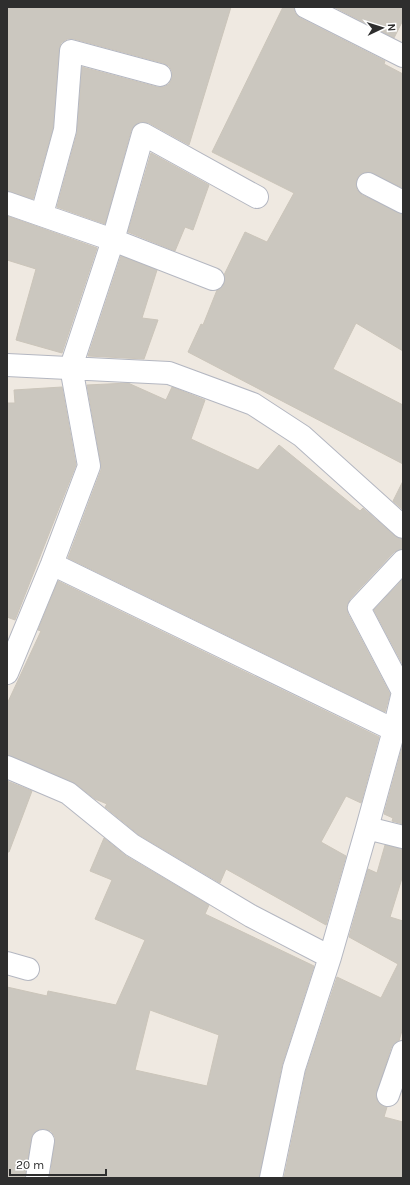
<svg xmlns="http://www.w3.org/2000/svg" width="410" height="1185" font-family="Karla,sans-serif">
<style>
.building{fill:#cbc7bf;stroke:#cbc5ba;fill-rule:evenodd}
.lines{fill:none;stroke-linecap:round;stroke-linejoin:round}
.minor-casing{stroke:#b4b7c1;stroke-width:24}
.minor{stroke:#fff;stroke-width:22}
</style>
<rect width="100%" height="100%" fill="#efe9e1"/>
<path class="building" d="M 7,7 L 231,7 L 189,145 L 149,123 L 141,122 L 135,125 L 131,131 L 105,224 L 57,207 L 77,133 L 82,67 L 157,87 L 164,87 L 169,84 L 172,78 L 172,71 L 169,66 L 163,63 L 74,39 L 67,39 L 61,43 L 59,50 L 53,128 L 33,199 L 7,191 Z
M 283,7 L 294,7 L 295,13 L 300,18 L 385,61 L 384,64 L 403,74 L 403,188 L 368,172 L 361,174 L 357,179 L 356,184 L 357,190 L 362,195 L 403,214 L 403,351 L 356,323 L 333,369 L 403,405 L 403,464 L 188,352 L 201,324 L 203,325 L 217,290 L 224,284 L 224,275 L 245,232 L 267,242 L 294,193 L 212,152 Z
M 334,7 L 403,7 L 403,20 L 394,38 Z
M 151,153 L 209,185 L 193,230 L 185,227 L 175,251 L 128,232 Z
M 7,216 L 97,248 L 62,353 L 16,340 L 36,269 L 7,260 Z
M 121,256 L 157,270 L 142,318 L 158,320 L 144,359 L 88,356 Z
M 128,383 L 166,400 L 172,387 L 205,400 L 191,439 L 258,470 L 279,445 L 360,511 L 363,508 L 395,536 L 403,539 L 403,549 L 394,552 L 350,599 L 347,607 L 348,614 L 390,694 L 385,712 L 68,558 L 101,470 L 101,464 L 87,385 Z
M 62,387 L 76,465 L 15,620 L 7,617 L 7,403 L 15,403 L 14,390 Z
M 403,481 L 403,510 L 393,501 Z
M 403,579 L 403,665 L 374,610 Z
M 58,581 L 379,737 L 361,803 L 346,796 L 321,842 L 346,856 L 326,925 L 226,869 L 220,883 L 139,835 L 105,807 L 107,804 L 95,799 L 73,782 L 7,755 L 7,704 L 41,631 L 38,630 Z
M 403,744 L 403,824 L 392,821 L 393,818 L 384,814 Z
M 7,781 L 32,791 L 9,852 L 7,852 Z
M 104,838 L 126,856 L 209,905 L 205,914 L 314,966 L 282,1065 L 259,1178 L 50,1178 L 55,1137 L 51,1131 L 45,1129 L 38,1130 L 34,1133 L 31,1139 L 25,1178 L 7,1178 L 7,987 L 47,996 L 48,991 L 116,1005 L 145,940 L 95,919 L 112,880 L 90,871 ZM 150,1010 L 219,1035 L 207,1086 L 135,1070 Z
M 385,845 L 403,849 L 403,875 L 390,917 L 403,921 L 403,1027 L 399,1041 L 391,1048 L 376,1097 L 379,1103 L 387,1107 L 384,1117 L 403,1122 L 403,1178 L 284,1178 L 306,1071 L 337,977 L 381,998 L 398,964 L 349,937 L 368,869 L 377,873 Z"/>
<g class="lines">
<defs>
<path id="minor" d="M 306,7 L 403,56
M 368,184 L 403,202
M 7,203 L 113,240 L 213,279
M 42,214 L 65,130 L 71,51 L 160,75
M 7,365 L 169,373 L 253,404 L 302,436 L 403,527
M 52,564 L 394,730 L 367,828
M 7,673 L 52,564 L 89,466 L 71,367 L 113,240 L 143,134 L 257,197
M 394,730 L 403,692 L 359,608 L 403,561
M 7,767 L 68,793 L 132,845 L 251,916 L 330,957
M 7,963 L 28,969
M 388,1095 L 403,1052
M 37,1178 L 43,1141
M 271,1178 L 294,1068 L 330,957 L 367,828 L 403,837"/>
</defs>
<use href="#minor" class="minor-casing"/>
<use href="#minor" class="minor"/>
</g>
<rect width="410" height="1185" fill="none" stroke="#2e2e2e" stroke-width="16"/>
<g transform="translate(382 28) rotate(86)" stroke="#ffffff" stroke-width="3" paint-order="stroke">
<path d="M0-3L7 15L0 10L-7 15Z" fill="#2e2e2e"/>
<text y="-6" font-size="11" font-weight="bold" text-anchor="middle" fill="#2e2e2e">N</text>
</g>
<path d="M10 1169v6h96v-6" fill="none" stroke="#2e2e2e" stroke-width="2"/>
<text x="16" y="1169" font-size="12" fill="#2e2e2e" stroke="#ffffff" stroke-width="3" paint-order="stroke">20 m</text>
</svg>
